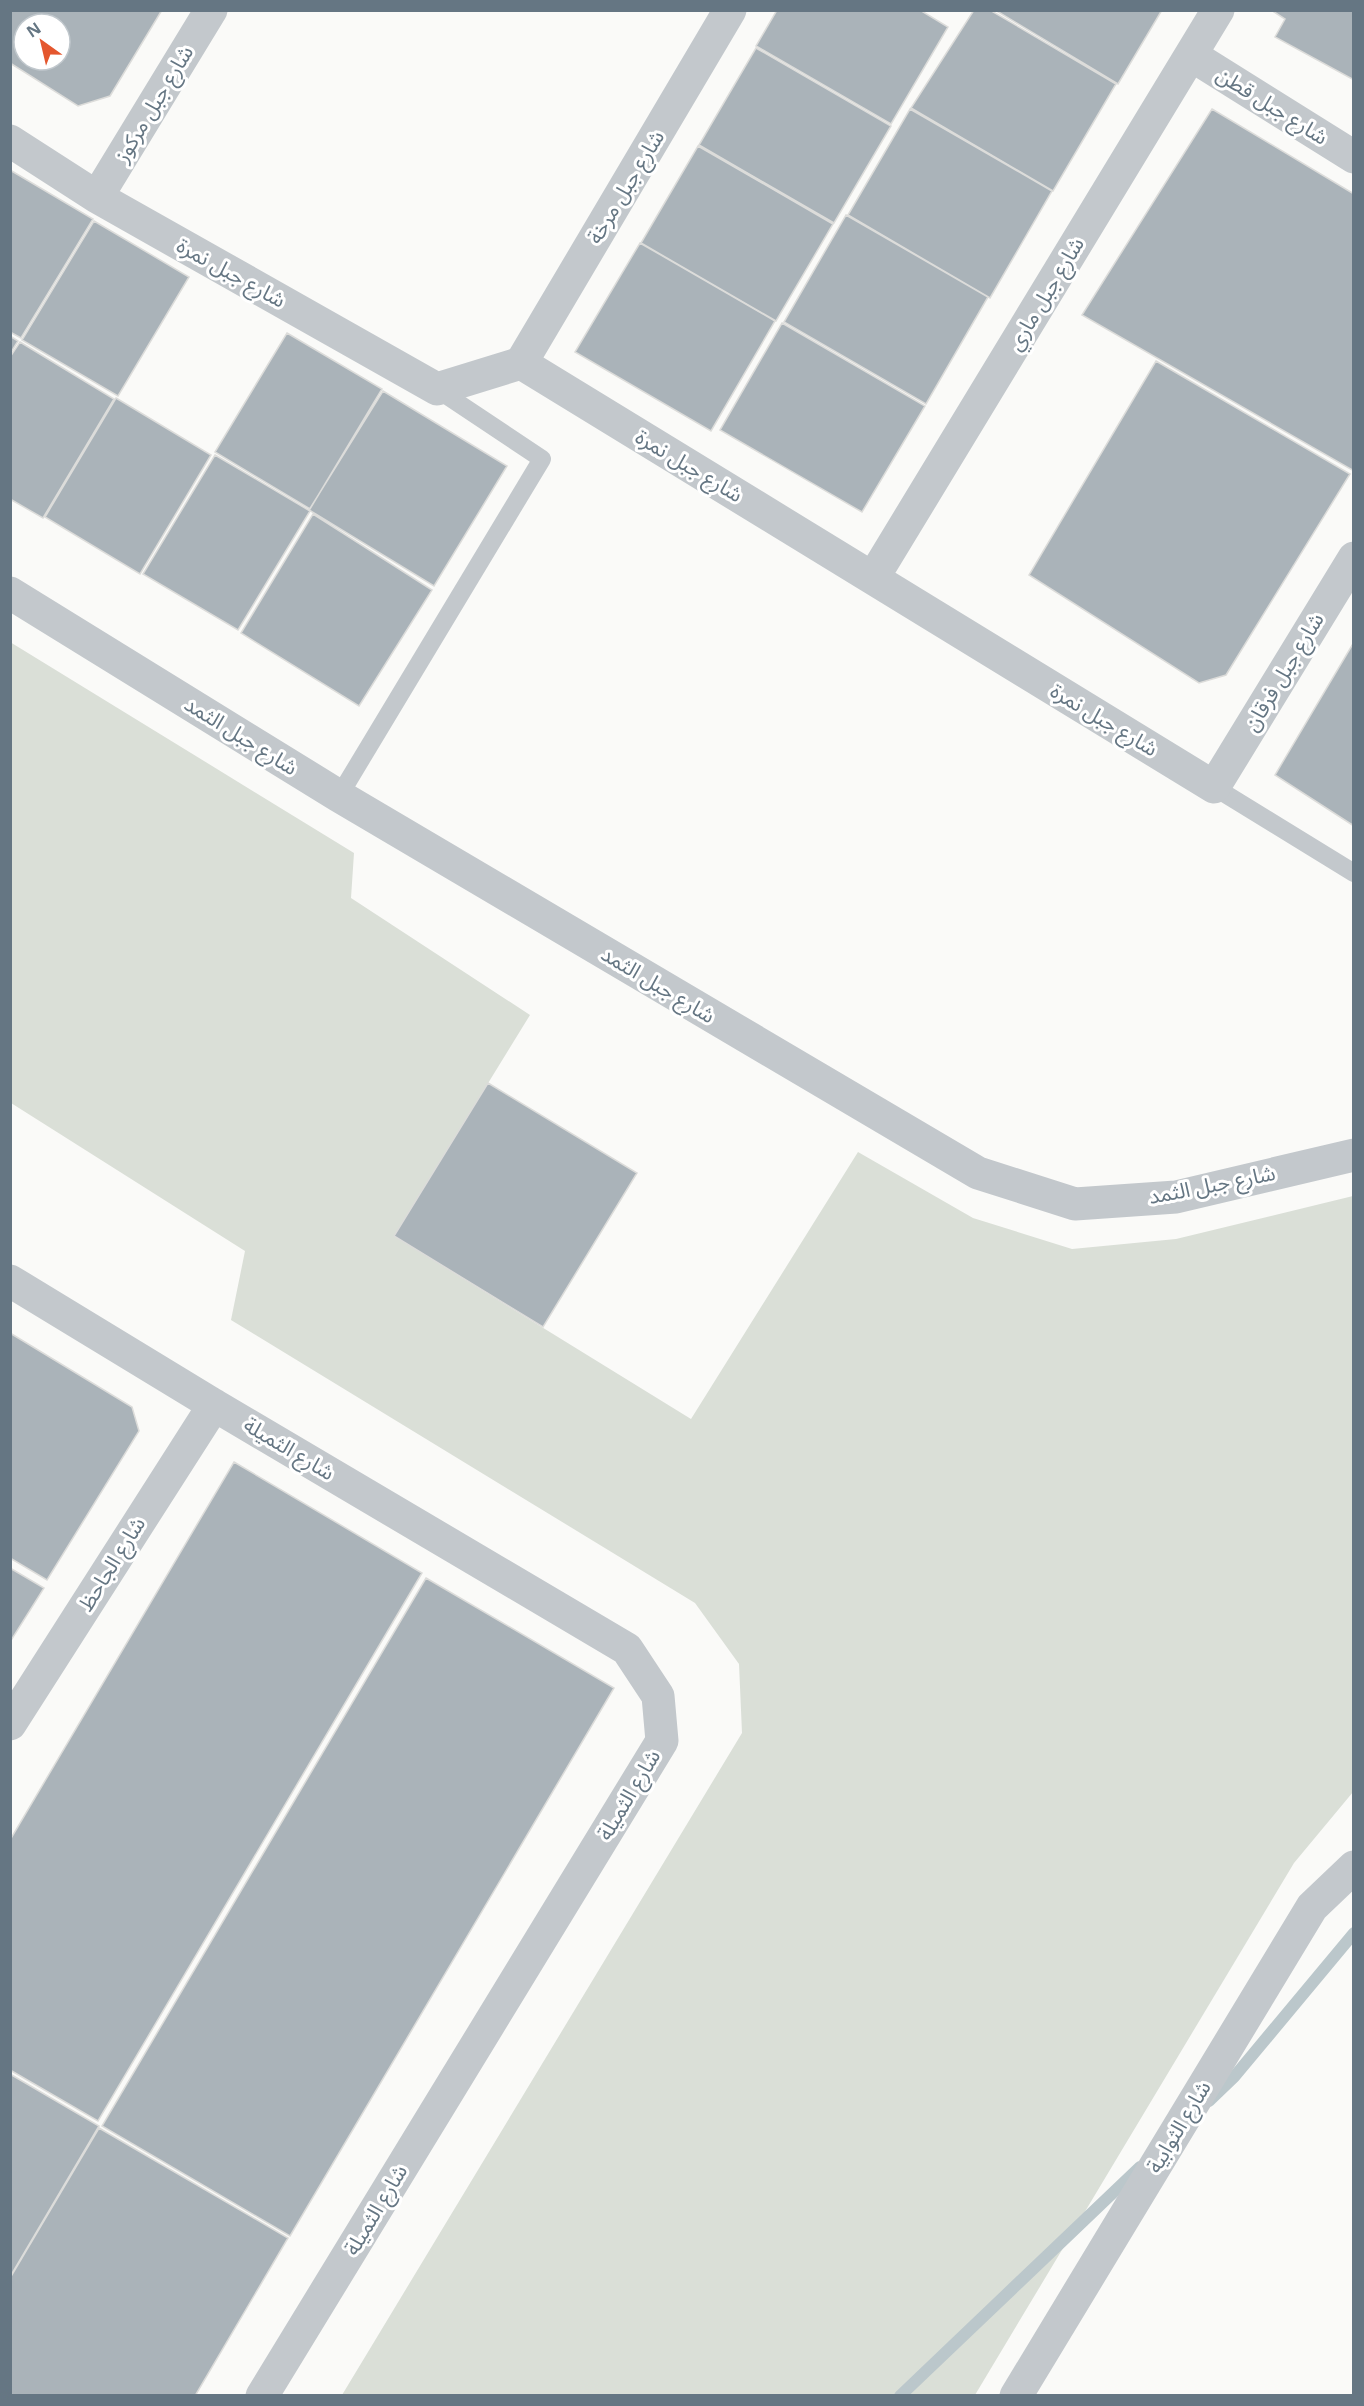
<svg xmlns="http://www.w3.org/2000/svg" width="1364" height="2406" font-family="'Open Sans','Noto Sans Arabic',sans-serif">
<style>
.green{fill:#dadfd7}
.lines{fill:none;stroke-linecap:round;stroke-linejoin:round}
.stream{stroke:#bbc7cb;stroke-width:12}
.building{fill:#aab3b9;stroke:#dcdcda;stroke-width:1.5;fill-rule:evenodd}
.lane{stroke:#c3c8cc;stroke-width:18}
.street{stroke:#c3c8cc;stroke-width:33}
.labels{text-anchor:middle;stroke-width:6;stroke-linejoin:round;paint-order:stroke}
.street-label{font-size:21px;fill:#657683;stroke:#fff}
</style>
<rect width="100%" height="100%" fill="#fafaf8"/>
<path class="green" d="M 10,642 L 354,853 L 351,898 L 530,1015 L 394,1236 L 691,1419 L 858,1152 L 973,1218 L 1072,1249 L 1176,1239 L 1353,1196 L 1353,1792 L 1294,1863 L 975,2395 L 342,2395 L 742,1733 L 739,1664 L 695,1603 L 231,1320 L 245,1251 L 11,1103 Z"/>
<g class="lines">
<path class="stream" d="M 1209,2101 L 1234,2077 L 1354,1933
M 900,2396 L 1140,2167"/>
</g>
<path class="building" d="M 10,10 L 162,10 L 110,96 L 78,106 L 10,63 ZM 24,24 L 60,24 L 60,60 L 24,60 Z
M 777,10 L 920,10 L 948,27 L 891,124 L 756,46 Z
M 974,10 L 990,10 L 1116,84 L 1053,191 L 911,108 Z
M 995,10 L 1162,10 L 1118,84 Z
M 1354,10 L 1354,80 L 1275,37 L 1285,19 L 1271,10 Z
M 756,48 L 891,126 L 834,223 L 699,145 Z
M 910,109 L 1052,191 L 990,298 L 848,215 Z
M 1212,109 L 1354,194 L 1354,471 L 1082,315 Z
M 698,146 L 833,224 L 776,321 L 641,243 Z
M 10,170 L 93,219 L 21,338 L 10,332 Z
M 846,215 L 988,297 L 926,404 L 784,322 Z
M 94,221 L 189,277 L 118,396 L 22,340 Z
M 640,243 L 775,321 L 711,431 L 575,352 Z
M 782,323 L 925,406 L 862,512 L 720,430 Z
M 287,333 L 382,389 L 310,509 L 215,452 Z
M 10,336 L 18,341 L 10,354 Z
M 20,342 L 114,399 L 43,518 L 10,499 L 10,357 Z
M 1156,361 L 1350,474 L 1226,675 L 1199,683 L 1029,575 Z
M 383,391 L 507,466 L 434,586 L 309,510 Z
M 116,398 L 211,455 L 140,574 L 45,517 Z
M 215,455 L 310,511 L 238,630 L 143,574 Z
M 313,514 L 432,590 L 359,706 L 241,633 Z
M 1354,642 L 1354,826 L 1275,775 Z
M 488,1083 L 637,1173 L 543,1327 L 394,1236 Z
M 10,1333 L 132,1407 L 139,1431 L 47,1580 L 10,1558 Z
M 234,1462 L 422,1573 L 98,2121 L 10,2070 L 10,1840 Z
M 10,1568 L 44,1588 L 10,1642 Z
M 426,1578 L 614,1688 L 290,2236 L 102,2126 Z
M 10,2074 L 99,2126 L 10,2277 Z
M 99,2128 L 288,2238 L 195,2396 L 10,2396 L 10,2278 Z"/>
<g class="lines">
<path class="lane" d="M 1214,787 L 1354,873
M 339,796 L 542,459 L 437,389"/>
<path class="street" d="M 1191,55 L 1354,157
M 10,141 L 97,197 L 437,389 L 521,363 L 1214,787 L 1354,558
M 97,197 L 211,10
M 521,363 L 730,10
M 873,578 L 1218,10
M 10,593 L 339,796 L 978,1173 L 1075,1204 L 1176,1197 L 1354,1155
M 10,1281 L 214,1405 L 627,1649 L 658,1696 L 662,1741 L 262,2396
M 10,1724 L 214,1405
M 1016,2396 L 1312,1907 L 1354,1867"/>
</g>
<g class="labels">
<g class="street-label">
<text transform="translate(154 104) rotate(-59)" y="7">شارع جبل مركوز</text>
<text transform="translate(1272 106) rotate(32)" y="7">شارع جبل قطن</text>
<text transform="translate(626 187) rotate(-59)" y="7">شارع جبل مرخة</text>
<text transform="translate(231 273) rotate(29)" y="7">شارع جبل نمرة</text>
<text transform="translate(1046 294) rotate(-59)" y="7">شارع جبل ماري</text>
<text transform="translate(689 466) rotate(31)" y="7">شارع جبل نمرة</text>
<text transform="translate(1284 672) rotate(-59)" y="7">شارع جبل فرقان</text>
<text transform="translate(1104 720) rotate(31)" y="7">شارع جبل نمرة</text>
<text transform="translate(241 736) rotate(32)" y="7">شارع جبل الثمد</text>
<text transform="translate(658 985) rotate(31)" y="7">شارع جبل الثمد</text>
<text transform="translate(1212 1185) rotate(-11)" y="7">شارع جبل الثمد</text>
<text transform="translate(289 1449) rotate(31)" y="7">شارع الثميلة</text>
<text transform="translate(112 1564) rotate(-58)" y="7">شارع الجاحظ</text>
<text transform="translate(629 1795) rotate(-59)" y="7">شارع الثميلة</text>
<text transform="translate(1179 2127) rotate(-59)" y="7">شارع الثوابية</text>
<text transform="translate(376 2210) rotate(-59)" y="7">شارع الثميلة</text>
</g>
</g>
<rect width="1364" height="2406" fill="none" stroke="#657683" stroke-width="24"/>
<g transform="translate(42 42) rotate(326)"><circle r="28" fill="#ffffff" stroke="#c1c8cd" stroke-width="1.5"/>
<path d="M0-4.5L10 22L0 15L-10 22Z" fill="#e4572e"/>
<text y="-9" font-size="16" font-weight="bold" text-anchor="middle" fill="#657683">N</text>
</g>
</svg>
